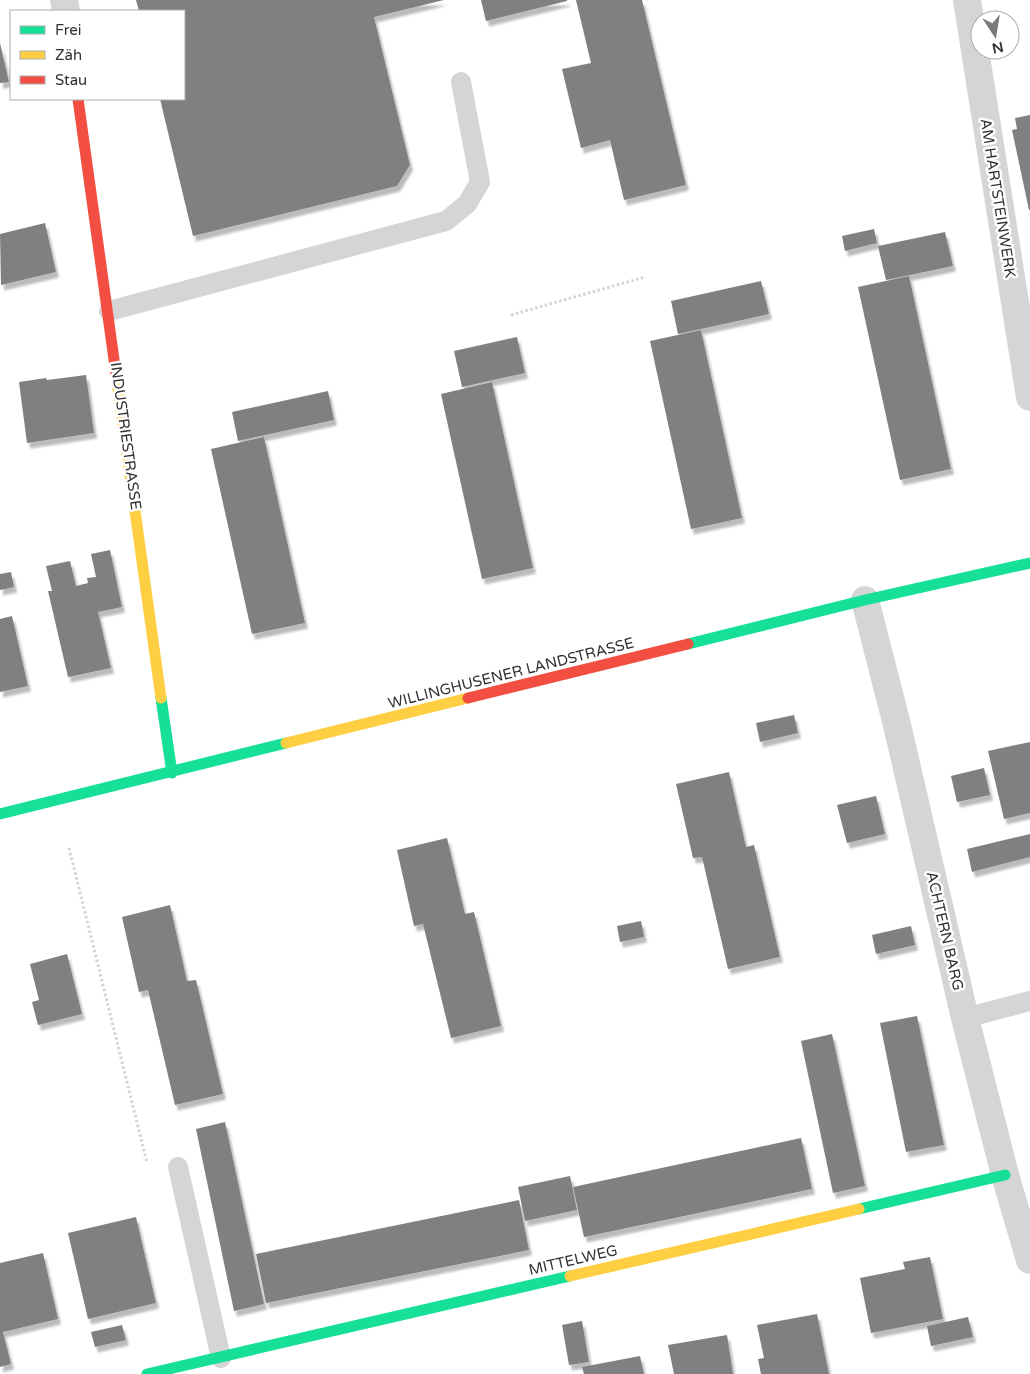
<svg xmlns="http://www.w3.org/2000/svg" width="1030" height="1374" font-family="'Varela Round',sans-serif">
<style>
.building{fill:#808080;filter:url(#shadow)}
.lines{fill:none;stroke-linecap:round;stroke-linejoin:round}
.path{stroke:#d4d4d4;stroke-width:3;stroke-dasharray:2.5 2.5;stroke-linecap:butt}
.lane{stroke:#d5d5d5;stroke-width:20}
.street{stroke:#d5d5d5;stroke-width:28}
.fast{stroke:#16e098;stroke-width:11}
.slow{stroke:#ffcf43;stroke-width:11}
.jam{stroke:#f24e42;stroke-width:11}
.labels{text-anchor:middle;stroke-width:5;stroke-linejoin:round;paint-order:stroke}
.street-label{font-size:15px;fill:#313131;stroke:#fff}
</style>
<defs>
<filter id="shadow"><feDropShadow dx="3" dy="5.5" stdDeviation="1" flood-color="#0004"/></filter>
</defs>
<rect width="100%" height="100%" fill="#fff"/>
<path class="building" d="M 136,0 L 444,0 L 374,17 L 410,165 L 397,186 L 193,236 L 160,99 L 184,99 L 184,11 L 139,11 Z
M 481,0 L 567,0 L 567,1 L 486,21 Z
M 576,0 L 642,0 L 686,185 L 624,200 L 610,140 L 581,148 L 562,69 L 591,63 Z
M 0,43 L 9,82 L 0,83 Z
M 1030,115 L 1030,210 L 1029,210 L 1012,130 L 1017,129 L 1015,118 Z
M 45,223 L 56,272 L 1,285 L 0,234 Z
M 874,229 L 877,243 L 845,251 L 842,236 Z
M 945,232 L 953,266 L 886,280 L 878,246 Z
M 909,276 L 951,469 L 900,480 L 858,287 Z
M 761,281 L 769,314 L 678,334 L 671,301 Z
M 701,330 L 742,518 L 691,529 L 650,341 Z
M 517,337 L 525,373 L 462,387 L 454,351 Z
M 86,375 L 94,433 L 27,443 L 19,382 L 46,378 L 47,380 Z
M 492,382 L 533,568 L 482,579 L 441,394 Z
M 328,391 L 334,420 L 238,441 L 232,412 Z
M 264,437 L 305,623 L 252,634 L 211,449 Z
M 110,550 L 122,607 L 98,612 L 111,668 L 68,677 L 48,591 L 52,591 L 46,566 L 70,561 L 76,586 L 88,583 L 87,578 L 96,577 L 91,554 Z
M 11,572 L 14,587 L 0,590 L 0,574 Z
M 12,616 L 28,686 L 0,692 L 0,619 Z
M 794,715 L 798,733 L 760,742 L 756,723 Z
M 1030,742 L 1030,813 L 1004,819 L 988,751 Z
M 984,768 L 990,795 L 957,802 L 951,776 Z
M 729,772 L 746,847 L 754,845 L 780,957 L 728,969 L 702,857 L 693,858 L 676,784 Z
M 876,796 L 885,834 L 847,843 L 837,805 Z
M 1030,834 L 1030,857 L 972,872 L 967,849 Z
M 447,838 L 465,914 L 474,912 L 501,1026 L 451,1038 L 423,924 L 414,926 L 397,850 Z
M 170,905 L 187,981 L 196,980 L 223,1094 L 175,1105 L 148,990 L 139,992 L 122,917 Z
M 641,921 L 644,937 L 620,942 L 617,926 Z
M 911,926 L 915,945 L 876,954 L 872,935 Z
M 67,954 L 82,1014 L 38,1025 L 32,1002 L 39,1000 L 30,964 Z
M 917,1016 L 944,1145 L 906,1152 L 880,1023 Z
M 832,1034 L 865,1186 L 833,1193 L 801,1041 Z
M 225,1122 L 264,1304 L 234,1311 L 196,1129 Z
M 801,1138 L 812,1189 L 584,1237 L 573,1187 Z
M 570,1176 L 577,1210 L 525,1221 L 518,1187 Z
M 519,1200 L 529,1250 L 266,1303 L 256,1254 Z
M 136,1217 L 156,1303 L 88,1319 L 68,1233 Z
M 43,1253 L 58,1319 L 3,1332 L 11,1364 L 0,1367 L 0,1263 Z
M 930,1257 L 943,1319 L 871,1333 L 860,1278 L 905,1269 L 903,1262 Z
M 817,1314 L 829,1374 L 761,1374 L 758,1359 L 764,1358 L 757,1325 Z
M 968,1317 L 973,1337 L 931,1346 L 927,1326 Z
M 582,1321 L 589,1362 L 569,1365 L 562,1325 Z
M 122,1325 L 126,1340 L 95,1347 L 91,1332 Z
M 727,1335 L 733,1374 L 674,1374 L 668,1345 Z
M 640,1356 L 644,1374 L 584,1374 L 582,1367 Z"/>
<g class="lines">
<path class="path" d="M 511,315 L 645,277
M 69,848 L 147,1163"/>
<path class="lane" d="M 109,311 L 446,221 L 467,204 L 480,182 L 461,82
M 965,1018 L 1030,1001
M 178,1167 L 221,1358"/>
<path class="street" d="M 64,0 L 66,11
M 967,0 L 1030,397
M 865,600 L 897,725 L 965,1018 L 1005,1175 L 1030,1260"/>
<path class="fast" d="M 688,644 L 865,600 L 1030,563
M 161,698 L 172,773
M 0,814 L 286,743
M 859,1209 L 1005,1175
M 147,1374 L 570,1276"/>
<path class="slow" d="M 116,374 L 161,698
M 286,743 L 468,698
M 570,1276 L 859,1209"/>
<path class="jam" d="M 78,99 L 116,374
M 468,698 L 688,644"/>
</g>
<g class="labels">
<g class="street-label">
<text transform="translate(998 198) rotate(81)" y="5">AM HARTSTEINWERK</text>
<text transform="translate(126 436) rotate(82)" y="5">INDUSTRIESTRASSE</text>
<text transform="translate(511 673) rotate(-14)" y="5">WILLINGHUSENER LANDSTRASSE</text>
<text transform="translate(945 931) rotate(77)" y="5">ACHTERN BARG</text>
<text transform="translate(573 1260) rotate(-13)" y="5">MITTELWEG</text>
</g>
</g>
<rect x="10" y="10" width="175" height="90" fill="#ffffff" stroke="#adadad"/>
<rect x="20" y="26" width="25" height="8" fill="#16e098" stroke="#adadad"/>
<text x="55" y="35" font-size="15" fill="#313131">Frei</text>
<rect x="20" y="51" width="25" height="8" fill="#ffcf43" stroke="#adadad"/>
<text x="55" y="60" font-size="15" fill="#313131">Zäh</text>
<rect x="20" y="76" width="25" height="8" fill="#f24e42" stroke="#adadad"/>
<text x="55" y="85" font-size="15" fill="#313131">Stau</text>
<g transform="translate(995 35) rotate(168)"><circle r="24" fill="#ffffff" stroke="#adadad"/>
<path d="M0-4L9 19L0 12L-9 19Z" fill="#797979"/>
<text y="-8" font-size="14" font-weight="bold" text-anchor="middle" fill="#313131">N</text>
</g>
</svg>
